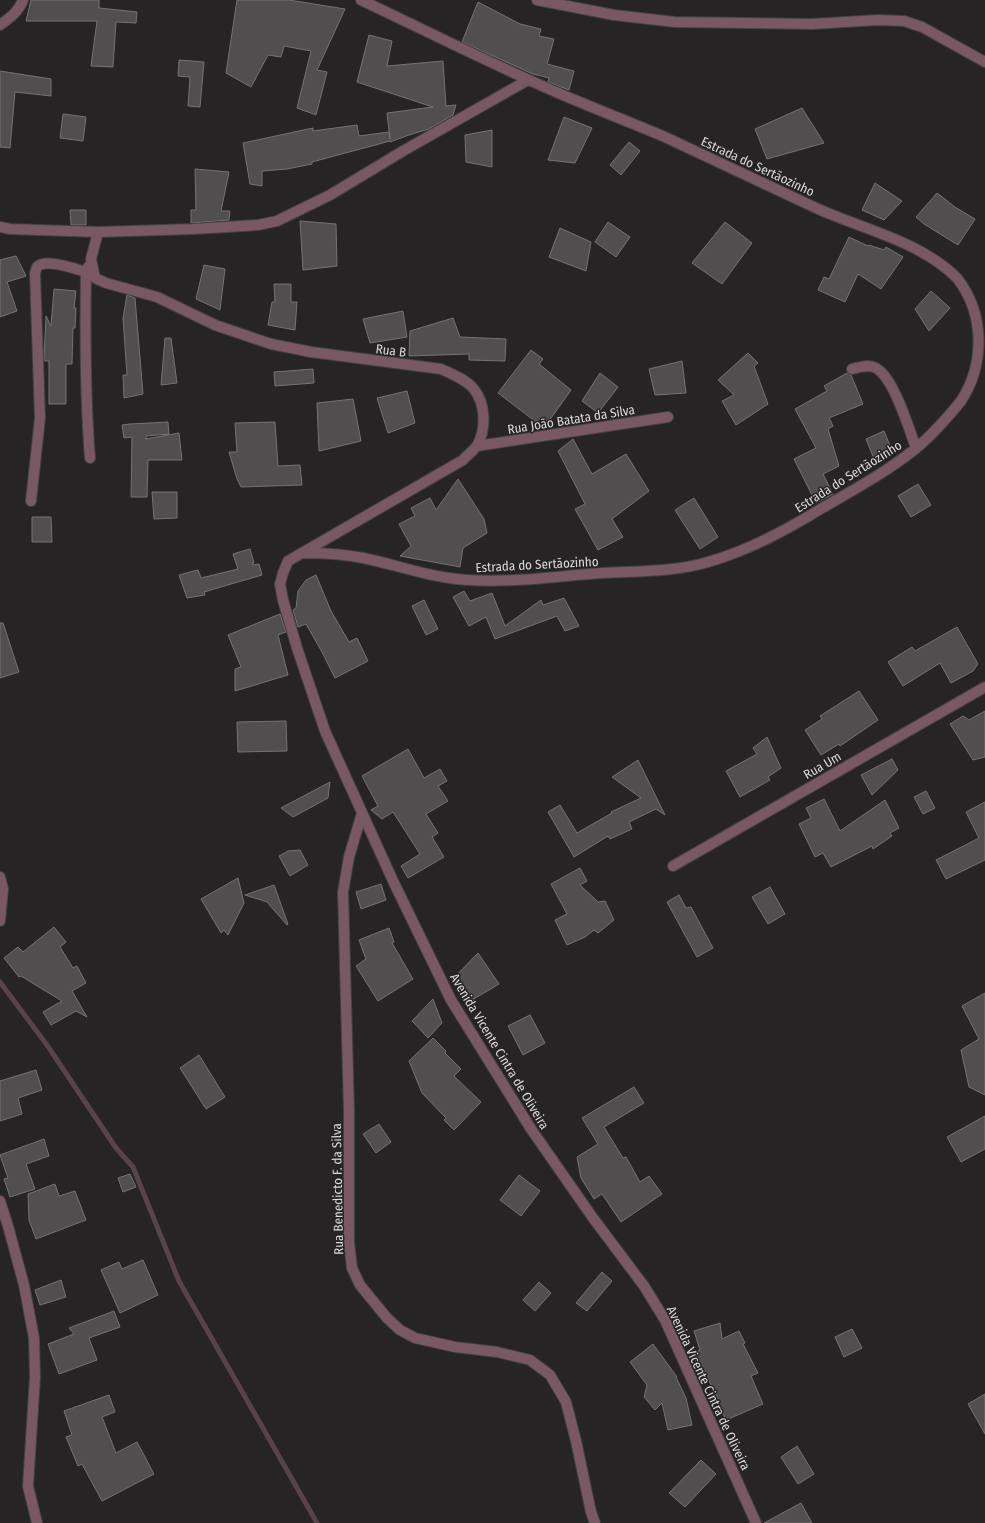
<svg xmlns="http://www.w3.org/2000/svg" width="985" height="1523" font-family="'Fira Sans Condensed',sans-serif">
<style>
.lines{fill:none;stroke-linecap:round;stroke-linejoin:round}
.stream{stroke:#5a424d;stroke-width:5}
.building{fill:#514e4f;stroke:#757273}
.street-casing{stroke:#434142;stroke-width:12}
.street{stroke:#795864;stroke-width:10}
.labels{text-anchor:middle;stroke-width:3;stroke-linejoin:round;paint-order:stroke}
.street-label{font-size:13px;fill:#dbd9da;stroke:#262425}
</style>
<rect width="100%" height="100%" fill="#262425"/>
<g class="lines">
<path class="stream" d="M 0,982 L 47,1045 L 116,1148 L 133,1167 L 179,1281 L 317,1523"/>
</g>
<path class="building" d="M 31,0 L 99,0 L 99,8 L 137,12 L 136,23 L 116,22 L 113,67 L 91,66 L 97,21 L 26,21 Z
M 237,0 L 289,0 L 345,9 L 317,70 L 327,72 L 316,115 L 297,108 L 311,51 L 284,46 L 281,57 L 268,55 L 251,87 L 226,73 Z
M 478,2 L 520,24 L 541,29 L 539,36 L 554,39 L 547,64 L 574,71 L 569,90 L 548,82 L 549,78 L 533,74 L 462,42 Z
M 369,35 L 392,41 L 387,66 L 443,61 L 446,106 L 456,105 L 453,115 L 429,129 L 409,135 L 390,142 L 390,141 L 312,162 L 312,164 L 287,169 L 262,171 L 262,186 L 250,184 L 243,143 L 313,128 L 313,131 L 357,125 L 359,136 L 389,132 L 390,139 L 387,113 L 433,107 L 357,82 Z
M 179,60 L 204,62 L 200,107 L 188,106 L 190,77 L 178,76 Z
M 0,71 L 51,79 L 51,96 L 15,92 L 10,148 L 0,147 Z
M 802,108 L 824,143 L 767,159 L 755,129 Z
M 63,114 L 86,117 L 83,141 L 60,138 Z
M 564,117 L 592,128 L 575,163 L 548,160 Z
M 492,130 L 492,167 L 466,162 L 465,135 Z
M 629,142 L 640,151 L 621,175 L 610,165 Z
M 195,169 L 229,172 L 221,211 L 230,211 L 229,220 L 191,223 L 191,210 L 196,210 Z
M 875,183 L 902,201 L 884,220 L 862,210 Z
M 937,193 L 955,207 L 975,219 L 958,245 L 924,224 L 916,217 Z
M 70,210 L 86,210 L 86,225 L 71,225 Z
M 300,221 L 336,224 L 337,266 L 303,270 Z
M 608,222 L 630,237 L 616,257 L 595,242 Z
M 725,222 L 752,243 L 722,284 L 692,263 Z
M 560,228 L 591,242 L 586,271 L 549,257 Z
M 849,237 L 868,246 L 869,245 L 884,250 L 886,247 L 903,257 L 881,289 L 858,274 L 845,302 L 818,290 L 824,277 L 829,279 Z
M 16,256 L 26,276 L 7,282 L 17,311 L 0,317 L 0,260 Z
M 204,265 L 225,269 L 220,310 L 196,299 Z
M 274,284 L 291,284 L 291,302 L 297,302 L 295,330 L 268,325 L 272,302 L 275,302 Z
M 54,289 L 76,291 L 74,308 L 76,308 L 75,328 L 73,328 L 72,364 L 66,364 L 66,404 L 49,404 L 49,361 L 45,361 L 44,359 L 46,316 L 51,326 Z
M 931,291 L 950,308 L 929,331 L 915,309 Z
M 127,295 L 135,298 L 143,394 L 124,398 L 123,375 L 127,375 L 123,318 Z
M 403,311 L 407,337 L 370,343 L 363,319 Z
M 453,318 L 460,337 L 506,339 L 505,361 L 469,360 L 469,354 L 409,356 L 410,331 Z
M 165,338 L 171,338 L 177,383 L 161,385 Z
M 531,350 L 543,359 L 539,364 L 571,390 L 544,428 L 498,393 Z
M 748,353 L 758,363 L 754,366 L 768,404 L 736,425 L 722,401 L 734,395 L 718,380 Z
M 682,361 L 686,393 L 655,395 L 649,369 Z
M 313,369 L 314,383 L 275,386 L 274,372 Z
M 600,373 L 618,387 L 598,413 L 582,401 Z
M 847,373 L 851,375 L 863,404 L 829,418 L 833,426 L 828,429 L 839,466 L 823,474 L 833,494 L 816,503 L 794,459 L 816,448 L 795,409 L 827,391 L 824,386 Z
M 407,391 L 415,423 L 388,433 L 377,398 Z
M 353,399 L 361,441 L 319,451 L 317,403 Z
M 168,422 L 169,434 L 146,436 L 146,439 L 179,433 L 182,460 L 148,460 L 147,497 L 131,497 L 132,437 L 124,438 L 122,425 L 130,424 Z
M 275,422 L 278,466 L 300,465 L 302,485 L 241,487 L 237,479 L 229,452 L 237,452 L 235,423 Z
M 884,431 L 893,453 L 875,461 L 866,439 Z
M 573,439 L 592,474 L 626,454 L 649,491 L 612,519 L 623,537 L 598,550 L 575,509 L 585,504 L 558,451 Z
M 458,479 L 484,519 L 487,533 L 463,548 L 460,567 L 400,556 L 411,546 L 399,524 L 415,516 L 411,508 L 430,498 L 436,510 Z
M 918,484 L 931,505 L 911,517 L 898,496 Z
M 152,492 L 177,492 L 177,518 L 154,519 Z
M 694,498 L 718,537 L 700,549 L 675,510 Z
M 32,517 L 51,517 L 52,542 L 32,542 Z
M 250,549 L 254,563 L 252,563 L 253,565 L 259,564 L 262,575 L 204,592 L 205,595 L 187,598 L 179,575 L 198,570 L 201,578 L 238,569 L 233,554 Z
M 316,575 L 331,611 L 349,642 L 357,638 L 368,661 L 335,678 L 322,652 L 306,624 L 298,627 L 293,610 L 296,608 L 298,591 L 306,580 Z
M 464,591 L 470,601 L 492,593 L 505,626 L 541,600 L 543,605 L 564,598 L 579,626 L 565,631 L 557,616 L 495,639 L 486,617 L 469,626 L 453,597 Z
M 424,600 L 438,629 L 426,635 L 412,606 Z
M 280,614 L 286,632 L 278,635 L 288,675 L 235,691 L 235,669 L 241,667 L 228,635 Z
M 0,623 L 3,623 L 19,672 L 0,678 Z
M 957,627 L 978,664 L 973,671 L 951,683 L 940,663 L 903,686 L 888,662 L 912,647 L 915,651 Z
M 859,691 L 878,720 L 840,746 L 839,744 L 821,755 L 805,730 L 822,719 L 820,716 Z
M 985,711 L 985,757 L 973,760 L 950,724 L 963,716 L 969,720 Z
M 286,721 L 287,751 L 238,752 L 237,722 Z
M 767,737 L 781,768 L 768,777 L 770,780 L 740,797 L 726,771 L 757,754 L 753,748 Z
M 408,749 L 424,778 L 440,769 L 447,781 L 438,786 L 448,801 L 426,814 L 438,833 L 432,837 L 444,857 L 408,878 L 401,866 L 420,854 L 393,812 L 382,819 L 371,810 L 378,806 L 362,776 Z
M 892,759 L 898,770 L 872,795 L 861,775 Z
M 638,760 L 665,815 L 656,809 L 629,822 L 632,829 L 610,839 L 608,836 L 574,857 L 548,812 L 560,805 L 577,833 L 612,813 L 611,812 L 641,798 L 612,777 Z
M 330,782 L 328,798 L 293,817 L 281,808 Z
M 926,791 L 935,808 L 923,814 L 914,797 Z
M 824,799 L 840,831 L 885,800 L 899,828 L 890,833 L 892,836 L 873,849 L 872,846 L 831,867 L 823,853 L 815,857 L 799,824 L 811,818 L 806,808 Z
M 985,802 L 985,860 L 946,879 L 936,860 L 979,838 L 966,812 Z
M 300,850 L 308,865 L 290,876 L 279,856 L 288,851 Z
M 580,868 L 587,881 L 580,885 L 598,902 L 605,901 L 614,920 L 598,933 L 594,930 L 585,937 L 567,945 L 555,920 L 567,914 L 551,884 Z
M 238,878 L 244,903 L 228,935 L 224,930 L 221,933 L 201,899 Z
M 381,884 L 386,900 L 361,909 L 356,892 Z
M 274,885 L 288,924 L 287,925 L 267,902 L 245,895 Z
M 770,887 L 785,914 L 768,924 L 752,897 Z
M 679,895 L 686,908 L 691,907 L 713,948 L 697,957 L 667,902 Z
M 54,927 L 66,942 L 60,947 L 73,968 L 77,966 L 86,983 L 72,991 L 87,1017 L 76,1011 L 51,1025 L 43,1012 L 62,1001 L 21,976 L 19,977 L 4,958 L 18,947 L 23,952 Z
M 389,928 L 394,942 L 392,943 L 413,979 L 378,1001 L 356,966 L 366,959 L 359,940 Z
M 478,953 L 499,984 L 472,1000 L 452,980 Z
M 985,993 L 985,1095 L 969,1087 L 961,1050 L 979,1039 L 962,1006 Z
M 433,999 L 442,1023 L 428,1038 L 412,1021 Z
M 530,1015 L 545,1043 L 523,1055 L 508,1026 Z
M 433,1038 L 446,1051 L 445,1053 L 461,1069 L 454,1076 L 481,1102 L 454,1130 L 444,1120 L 446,1118 L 422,1093 L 409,1061 Z
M 199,1055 L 225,1097 L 206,1109 L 180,1068 Z
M 36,1070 L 42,1090 L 18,1098 L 22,1114 L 0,1121 L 0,1081 Z
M 634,1087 L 644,1103 L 604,1127 L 623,1158 L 626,1157 L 640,1182 L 649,1176 L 662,1194 L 621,1222 L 602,1194 L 594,1199 L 581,1178 L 577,1157 L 598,1144 L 582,1118 Z
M 985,1116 L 985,1149 L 961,1162 L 947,1137 Z
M 379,1124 L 391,1142 L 376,1153 L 363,1134 Z
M 44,1139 L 49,1156 L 26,1164 L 35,1189 L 10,1197 L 4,1179 L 8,1178 L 0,1155 Z
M 130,1174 L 136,1187 L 123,1192 L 118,1178 Z
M 519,1175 L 540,1191 L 521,1216 L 500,1200 Z
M 55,1184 L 59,1196 L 75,1191 L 86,1220 L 36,1239 L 29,1220 L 28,1194 Z
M 143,1260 L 158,1295 L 120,1313 L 101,1270 L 119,1262 L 122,1269 Z
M 602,1272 L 612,1281 L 587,1311 L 576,1303 Z
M 61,1280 L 66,1297 L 40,1305 L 35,1290 Z
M 539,1282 L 551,1293 L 535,1311 L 523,1300 Z
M 114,1311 L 120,1327 L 89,1338 L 97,1360 L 59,1374 L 48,1344 L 74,1334 L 69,1328 Z
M 720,1323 L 722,1339 L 739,1331 L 745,1343 L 743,1344 L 758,1373 L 751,1376 L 763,1404 L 726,1420 L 717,1399 L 718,1399 L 701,1365 L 698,1366 L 692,1354 L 700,1350 L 694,1331 Z
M 852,1329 L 862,1348 L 844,1357 L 835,1337 Z
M 653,1344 L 677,1377 L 676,1377 L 686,1398 L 692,1425 L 668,1430 L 662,1403 L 655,1410 L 644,1397 L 647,1385 L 630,1362 Z
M 985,1394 L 985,1434 L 968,1404 Z
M 109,1395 L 115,1412 L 102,1417 L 116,1453 L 137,1442 L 154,1474 L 102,1501 L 82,1464 L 78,1466 L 66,1437 L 72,1435 L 64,1411 Z
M 797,1446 L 814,1474 L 798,1484 L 781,1457 Z
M 701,1460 L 716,1474 L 685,1507 L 669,1493 Z
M 801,1503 L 812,1523 L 764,1523 Z"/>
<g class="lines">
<defs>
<path id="street" d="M 537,0 L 614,15 L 675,22 L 812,24 L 878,20 L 904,21 L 922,27 L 985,62
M 0,25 C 10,18 19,11 23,0
M 0,227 L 10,229 L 98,232 L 194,229 L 258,225 L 277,221 L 330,195 L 403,151 L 528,80
M 98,232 L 91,259 L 95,278 L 106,283 L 157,297 L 215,325 L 271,344 L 311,352 L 441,369 C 452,374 465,379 473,388 C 486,403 486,428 478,444 C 475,450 467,455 463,460 L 288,561 L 283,573 L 280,584 L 283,600 L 297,648 L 325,731 L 394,883 L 451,1000 L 531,1129 L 593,1218 L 644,1286 L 665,1320 L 756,1523
M 88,267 L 86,272 C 85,334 85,396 90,458
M 852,369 C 860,367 869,364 876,368 C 894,378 909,429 916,448
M 477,446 L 668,417
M 31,501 L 40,418 L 35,273 C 36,271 36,269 37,267 C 45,258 76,269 86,272
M 303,553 C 324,553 343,554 363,558 C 398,565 431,578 467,580 C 512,583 558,576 603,573 C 638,571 675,572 708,562 C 750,550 788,529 824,507 C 855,489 886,472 914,450 C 930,437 948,417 961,401 C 985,364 985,314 957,278 C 920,241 862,229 816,208 C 765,184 715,160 665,137 C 618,117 571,100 525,78 C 470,53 416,26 361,0
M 362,813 L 349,857 L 343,892 L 349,1111 L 349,1242 L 352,1268 L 360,1285 L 387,1318 L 400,1330 L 415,1338 L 455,1347 L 497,1352 L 530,1360 L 550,1375 L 566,1402 L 576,1441 L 591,1512 L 595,1523
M 673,866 L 985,687
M 0,877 L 3,889 L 0,921
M 0,1201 L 8,1226 L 24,1285 L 34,1338 L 35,1377 L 28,1486 L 37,1523"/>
</defs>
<use href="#street" class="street-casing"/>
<use href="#street" class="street"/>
</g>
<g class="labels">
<g class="street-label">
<text transform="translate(758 166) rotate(25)" y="5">Estrada do Sertãozinho</text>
<text transform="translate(391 350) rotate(7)" y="5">Rua B</text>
<text transform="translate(571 419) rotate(-9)" y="5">Rua João Batata da Silva</text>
<text transform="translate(848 476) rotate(-32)" y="5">Estrada do Sertãozinho</text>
<text transform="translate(537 564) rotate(-3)" y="5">Estrada do Sertãozinho</text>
<text transform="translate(822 765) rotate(-30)" y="5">Rua Um</text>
<text transform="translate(500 1051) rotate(59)" y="5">Avenida Vicente Cintra de Oliveira</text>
<text transform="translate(337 1189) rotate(-91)" y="5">Rua Benedicto F. da Silva</text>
<text transform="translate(709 1388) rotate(65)" y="5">Avenida Vicente Cintra de Oliveira</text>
</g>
</g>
</svg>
